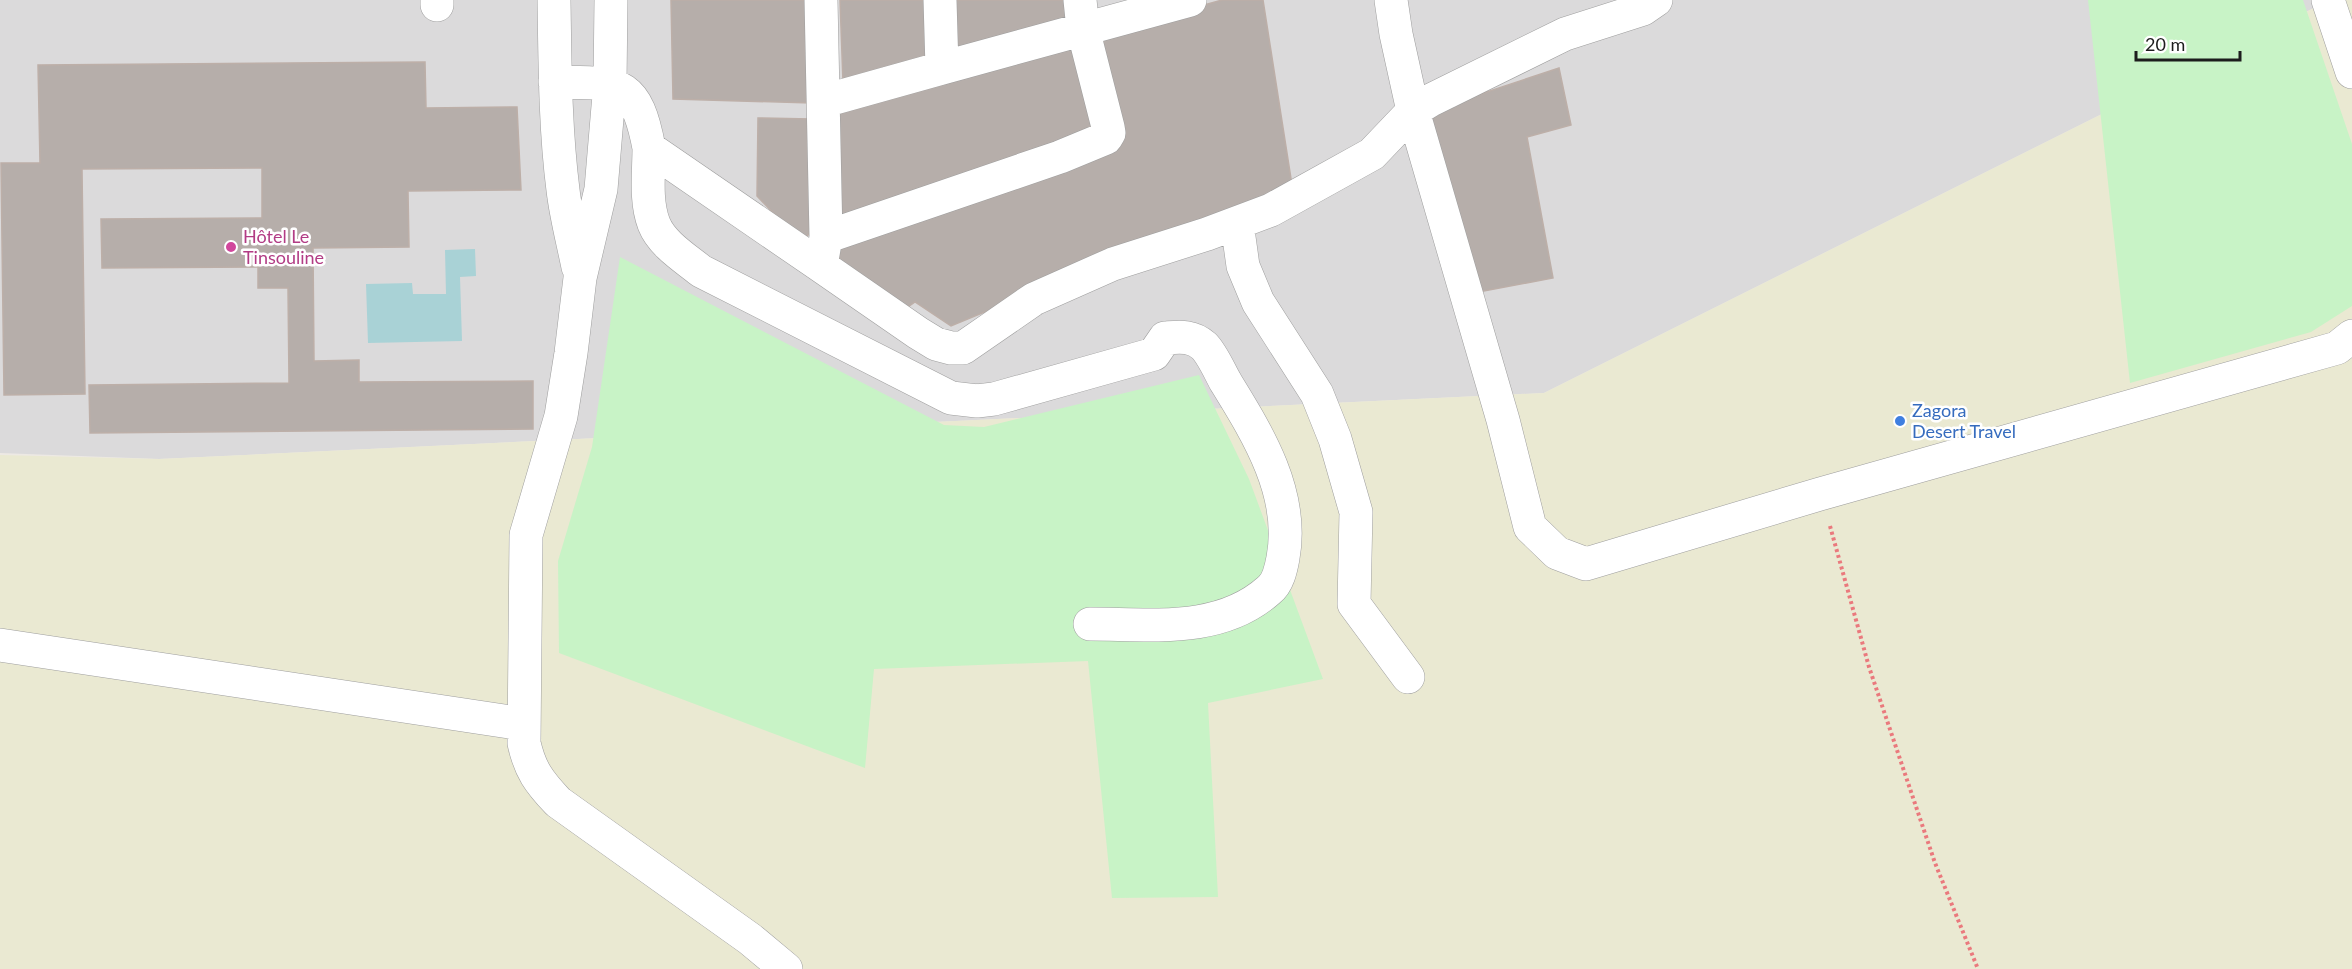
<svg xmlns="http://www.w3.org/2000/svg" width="2352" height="969" font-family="Lato,sans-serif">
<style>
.residential{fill:#dbdadb}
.farmland{fill:#eae9d2}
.park{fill:#c8f3c6}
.water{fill:#a9d2d6}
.building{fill:#b6aeaa;stroke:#bdafa8;stroke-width:1.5}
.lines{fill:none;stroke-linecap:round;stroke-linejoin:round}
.minor-casing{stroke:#9e9e9e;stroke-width:34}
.path{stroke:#ea797d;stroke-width:4;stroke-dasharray:3 3;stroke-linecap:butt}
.minor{stroke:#fff;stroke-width:33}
.hotel-dot{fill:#d1479c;stroke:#fff;stroke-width:2}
.shop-dot{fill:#3f7fe0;stroke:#fff;stroke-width:2}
.labels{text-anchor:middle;stroke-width:5;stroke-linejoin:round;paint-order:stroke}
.hotel-label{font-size:18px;fill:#b23c85;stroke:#fff;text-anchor:start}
.shop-label{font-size:18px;fill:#366cbe;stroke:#fff;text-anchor:start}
</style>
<rect width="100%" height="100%" fill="#ede9e4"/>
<path class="residential" d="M 0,0 L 2330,0 L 1544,393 L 159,459 L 0,453 Z"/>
<path class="farmland" d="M 2330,0 L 2352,0 L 2352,969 L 0,969 L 0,455 L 159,459 L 1544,393 Z"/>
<path class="park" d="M 2088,0 L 2303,0 L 2352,144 L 2352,306 L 2311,332 L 2130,383 Z
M 620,257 L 944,425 L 984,427 L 1199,375 L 1249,479 L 1323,679 L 1208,703 L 1218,897 L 1112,898 L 1088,661 L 874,669 L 865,768 L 559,653 L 558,561 L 592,447 Z"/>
<path class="water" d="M 475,249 L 476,276 L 460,277 L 462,341 L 368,343 L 366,284 L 412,283 L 413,294 L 446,294 L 445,250 Z"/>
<path class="building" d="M 671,0 L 809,0 L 811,103 L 673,99 Z
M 840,0 L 930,0 L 931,61 L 843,82 Z
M 952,0 L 1071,0 L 1074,23 L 959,49 L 953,38 Z
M 1222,0 L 1263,0 L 1292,185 L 951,326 L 915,302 L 902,311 L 834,262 L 836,243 L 1122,142 L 1096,35 Z
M 1074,40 L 1092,130 L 832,226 L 840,107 Z
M 425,62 L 426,108 L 517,107 L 521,190 L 408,191 L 409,247 L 313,248 L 314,361 L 359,360 L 359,382 L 533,381 L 533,429 L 90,433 L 89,385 L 289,383 L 288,288 L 258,288 L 258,267 L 102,268 L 101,219 L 262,218 L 262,168 L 82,169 L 85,394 L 4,395 L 1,163 L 40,163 L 38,65 Z
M 1559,68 L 1571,125 L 1527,137 L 1553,278 L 1479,292 L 1426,112 Z
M 758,118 L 811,119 L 817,230 L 799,240 L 757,196 Z"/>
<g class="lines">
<defs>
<path id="minor" d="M 437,0 L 437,5
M 554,0 C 555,63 555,127 563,190 C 566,216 573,242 578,267
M 611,0 L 610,83 L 601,189 L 580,278 L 571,353 L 561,416 L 526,535 L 524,743 C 530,770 539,782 558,802 L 750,939 L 786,969
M 1391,0 L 1396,34 L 1413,111 L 1503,420 L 1530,527 L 1557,553 L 1586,564 L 1820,494 L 2337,348 L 2352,336
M 2328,0 L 2352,72
M 942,68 L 1190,0
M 555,82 C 619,83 636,78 649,148 L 821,266 L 826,237 L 821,0
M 824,101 L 942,68 L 940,0
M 649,148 C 649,172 645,201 654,224 C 662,244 685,258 701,271 L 951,398 L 977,401 L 994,399 L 1154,354 L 1165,338 C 1179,337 1192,335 1204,346 C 1212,354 1219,370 1225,381 C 1257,433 1295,493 1283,558 C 1281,569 1278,583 1269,590 C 1220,634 1151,624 1090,624
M 1237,223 L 1243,266 L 1258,302 L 1317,394 L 1335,439 L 1356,512 L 1354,604 L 1408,677
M 826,237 L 1060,157 L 1106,138 L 1109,133 L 1108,127 L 1083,29 L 1080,0
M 821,266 L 918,333 L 936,344 L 951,348 L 963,348 L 1034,299 L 1113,264 L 1207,234 L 1271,210 L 1372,154 L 1413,111 L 1431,100 L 1565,34 L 1643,9 L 1656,0
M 0,645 L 523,724"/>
</defs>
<use href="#minor" class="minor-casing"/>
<path class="path" d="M 1830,526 L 1869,667 L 1935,863 L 1978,969"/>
<use href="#minor" class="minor"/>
</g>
<circle class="hotel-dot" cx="231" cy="247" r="6"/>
<circle class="shop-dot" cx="1900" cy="421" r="6"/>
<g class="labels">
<g class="hotel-label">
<text x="243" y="243">Hôtel Le<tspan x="243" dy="21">Tinsouline</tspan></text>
</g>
<g class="shop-label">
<text x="1912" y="417">Zagora<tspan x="1912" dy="21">Desert Travel</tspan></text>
</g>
</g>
<path d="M2136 51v9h104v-9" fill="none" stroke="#1d1d1d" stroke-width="3"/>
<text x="2145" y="51" font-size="18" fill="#1d1d1d" stroke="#ffffff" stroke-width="4.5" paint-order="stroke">20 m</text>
</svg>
